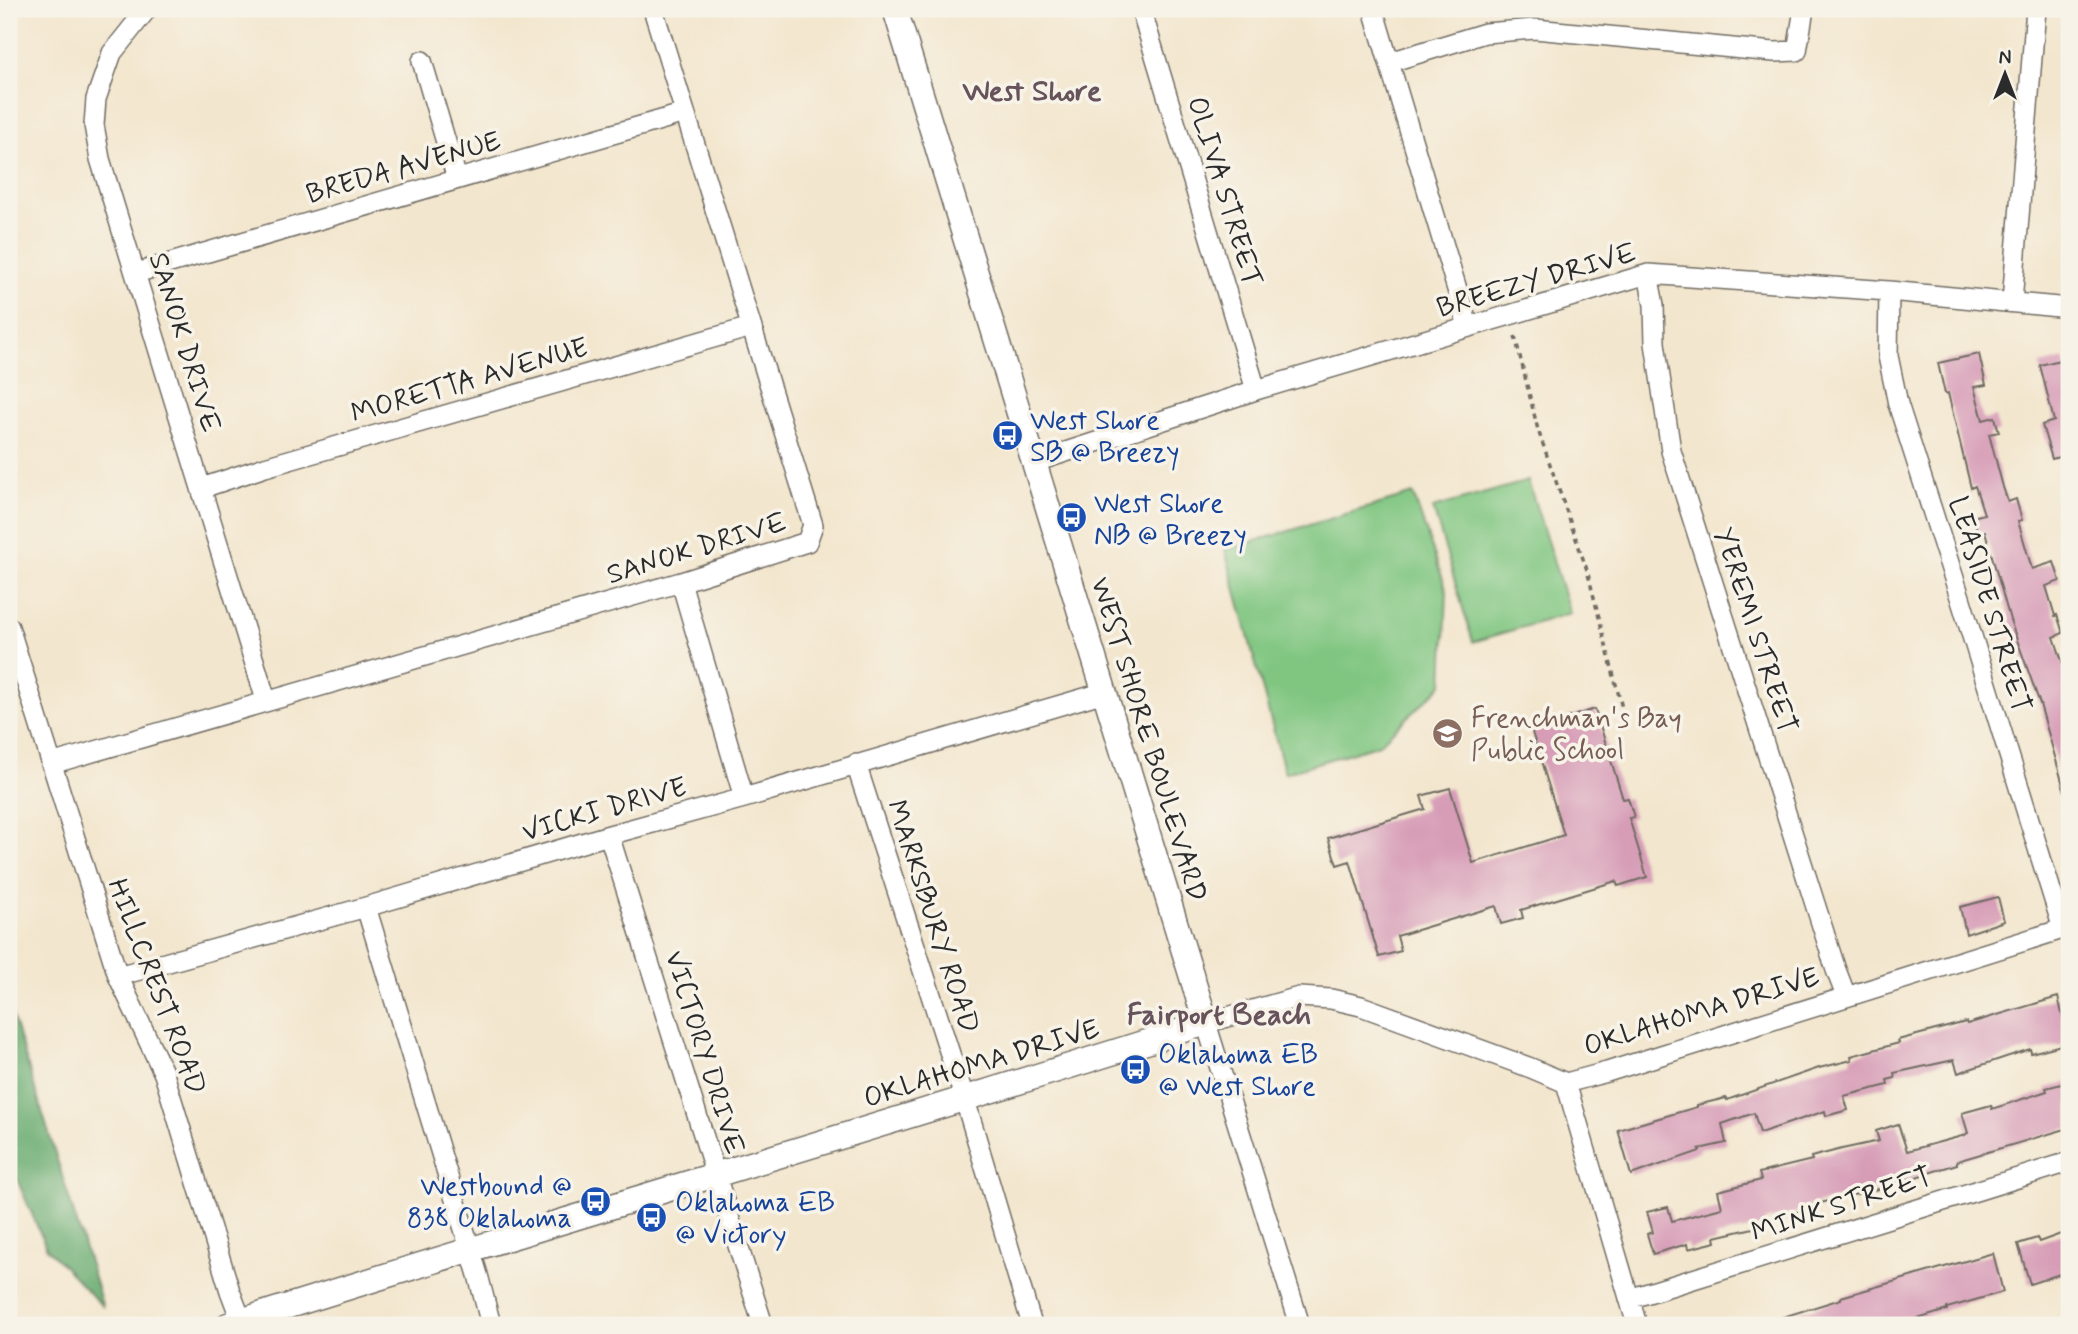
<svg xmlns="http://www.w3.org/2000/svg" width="2078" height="1334" font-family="Mynerve,sans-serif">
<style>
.green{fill:#80c681;stroke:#567856;stroke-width:2}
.forest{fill:#68ab6f;stroke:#4a6b4d;stroke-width:2}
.building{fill:#d79db7}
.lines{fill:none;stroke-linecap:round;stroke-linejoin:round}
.minor-casing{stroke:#716c64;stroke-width:22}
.tertiary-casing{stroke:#716c64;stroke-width:27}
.path{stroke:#716c64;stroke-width:3.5;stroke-dasharray:5 5;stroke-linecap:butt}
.minor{stroke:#fff;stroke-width:19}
.tertiary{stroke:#fff;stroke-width:24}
.labels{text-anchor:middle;stroke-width:7;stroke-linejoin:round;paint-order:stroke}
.street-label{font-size:28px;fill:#2b2b2b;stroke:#f7f3e8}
.transit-label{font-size:28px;fill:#164399;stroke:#f7f3e8;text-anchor:start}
.education-label{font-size:28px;fill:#785e54;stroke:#f7f3e8;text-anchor:start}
.neighbourhood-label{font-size:30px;font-weight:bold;fill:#67535c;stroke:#f7f3e8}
</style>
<rect width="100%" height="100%" fill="#f7f3e8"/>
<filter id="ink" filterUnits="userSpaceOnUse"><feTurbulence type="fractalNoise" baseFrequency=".0143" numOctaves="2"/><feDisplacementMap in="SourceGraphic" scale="14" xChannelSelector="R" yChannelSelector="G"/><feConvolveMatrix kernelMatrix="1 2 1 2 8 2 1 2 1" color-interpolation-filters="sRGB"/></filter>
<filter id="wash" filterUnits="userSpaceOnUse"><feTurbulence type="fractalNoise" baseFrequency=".00686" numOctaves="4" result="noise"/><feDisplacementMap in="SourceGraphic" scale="28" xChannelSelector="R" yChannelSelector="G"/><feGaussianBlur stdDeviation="1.57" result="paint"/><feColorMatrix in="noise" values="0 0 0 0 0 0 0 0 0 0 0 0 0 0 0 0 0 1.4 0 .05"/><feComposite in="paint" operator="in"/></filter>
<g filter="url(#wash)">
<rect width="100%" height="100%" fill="#f3e6ce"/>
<path class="green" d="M 1528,481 L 1570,613 L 1473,642 L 1433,508 Z
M 1413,494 L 1447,591 L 1443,684 L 1379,744 L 1285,773 L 1225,550 Z"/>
<path class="forest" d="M 9,1005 L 103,1307 L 47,1249 L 9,1161 Z"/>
<g id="blocks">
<path class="building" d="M 1979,354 L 1986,385 L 1974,387 L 1983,420 L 1995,417 L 1999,432 L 1989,434 L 2003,487 L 2008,502 L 2016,499 L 2022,520 L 2018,521 L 2032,569 L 2054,562 L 2060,581 L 2046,586 L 2055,616 L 2057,615 L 2063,633 L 2054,637 L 2069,682 L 2069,791 L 2065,792 L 2040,704 L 2010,620 L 1985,531 L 1978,534 L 1973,517 L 1984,514 L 1975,486 L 1971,488 L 1948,393 L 1945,394 L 1938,363 Z
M 2064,359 L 2067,371 L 2069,371 L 2069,454 L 2052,459 L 2042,425 L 2054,421 L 2040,365 Z
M 1595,709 L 1623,799 L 1628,798 L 1634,817 L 1629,818 L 1647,877 L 1618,886 L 1616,881 L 1521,910 L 1523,918 L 1501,924 L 1496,906 L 1397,936 L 1401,951 L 1379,957 L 1350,861 L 1337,865 L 1328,838 L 1425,809 L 1421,796 L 1450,788 L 1473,863 L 1564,835 L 1531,729 Z
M 1998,897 L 2004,921 L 1966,934 L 1960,907 Z
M 2058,997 L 2069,1043 L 2031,1053 L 2030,1049 L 1958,1073 L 1954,1060 L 1894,1073 L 1895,1078 L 1887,1080 L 1888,1085 L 1844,1096 L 1848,1110 L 1826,1116 L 1825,1111 L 1760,1133 L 1754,1113 L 1722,1124 L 1726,1143 L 1699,1149 L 1700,1151 L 1631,1175 L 1618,1130 L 1697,1107 L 1697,1105 L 1726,1098 L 1727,1100 L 1819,1068 L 1852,1060 L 1851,1056 L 1899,1043 L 1898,1040 L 1966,1022 L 1967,1024 Z
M 2069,1082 L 2069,1128 L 1957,1161 L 1957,1164 L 1878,1189 L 1804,1207 L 1805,1210 L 1765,1221 L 1766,1225 L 1715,1237 L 1716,1242 L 1688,1249 L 1687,1244 L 1653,1254 L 1647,1234 L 1653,1232 L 1647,1212 L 1668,1207 L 1672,1221 L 1722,1208 L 1718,1191 L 1761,1180 L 1759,1173 L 1812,1160 L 1811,1157 L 1842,1149 L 1879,1141 L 1876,1131 L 1898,1124 L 1907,1151 L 1962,1136 L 1968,1133 L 1962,1113 L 1991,1105 L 1992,1109 L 2047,1091 L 2046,1088 Z
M 2069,1231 L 2069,1271 L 2030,1284 L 2018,1244 L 2037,1238 L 2039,1242 Z
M 1993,1253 L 2003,1292 L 1947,1308 L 1947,1310 L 1898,1325 L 1850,1325 L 1847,1318 L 1825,1325 L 1767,1325 L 1767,1322 L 1841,1299 L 1841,1297 Z"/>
</g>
</g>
<g filter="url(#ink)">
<use href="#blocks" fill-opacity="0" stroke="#716c64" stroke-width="2"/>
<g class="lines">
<defs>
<path id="minor" d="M 147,9 L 112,53 L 96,99 L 94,125 L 100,159 L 266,700
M 1141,9 L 1256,390
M 1373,9 L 1468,326
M 422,61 L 457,179
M 1390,62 L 1485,33 L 1535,29 L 1774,52 L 1797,51 L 1804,9
M 136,273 L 685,113
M 1648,274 L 1654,305 L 1655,343 L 1671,451 L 1836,970 L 1846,996
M 1889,291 L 1888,356 L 1898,404 L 1959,594 L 2063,929
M 2012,302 L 2036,9
M 1035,462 L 1256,390 L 1648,274 L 1889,291 L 2069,308
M 202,488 L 265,467 L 751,327
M 681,582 L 744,798
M 9,627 L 118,976 L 164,1074 L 230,1291 L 243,1325
M 51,764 L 681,582 L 807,542 L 813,525 L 653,9
M 856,764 L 965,1100 L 1032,1325
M 609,835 L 763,1325
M 366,907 L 478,1275 L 491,1325
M 118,976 L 366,907 L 609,835 L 744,798 L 1105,692
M 1566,1083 L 1637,1325
M 1629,1299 L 2069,1162
M 1300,1325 L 1206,1023 L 1299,997 L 1331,999 L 1361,1006 L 1531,1068 L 1566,1083 L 1607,1072 L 2069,927"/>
<path id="tertiary" d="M 228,1325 C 553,1222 881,1127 1206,1023 L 895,9"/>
</defs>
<use href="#minor" class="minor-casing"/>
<use href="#tertiary" class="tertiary-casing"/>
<path class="path" d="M 1515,336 L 1538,430 L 1587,570 L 1623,712"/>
<use href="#minor" class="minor"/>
<use href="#tertiary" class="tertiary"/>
</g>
</g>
<defs>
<symbol id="bus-disc" viewBox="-11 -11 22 22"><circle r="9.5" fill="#1a4fb4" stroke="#f7f3e8"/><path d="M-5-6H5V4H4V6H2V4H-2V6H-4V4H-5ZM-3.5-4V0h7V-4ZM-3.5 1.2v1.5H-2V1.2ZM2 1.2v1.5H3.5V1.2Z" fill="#fff"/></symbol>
<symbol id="school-disc" viewBox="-11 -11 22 22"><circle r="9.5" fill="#8d6e63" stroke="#f7f3e8"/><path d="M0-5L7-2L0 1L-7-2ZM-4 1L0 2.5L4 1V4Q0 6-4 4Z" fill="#fff"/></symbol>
</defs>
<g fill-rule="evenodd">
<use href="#bus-disc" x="990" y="418" width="35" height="35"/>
<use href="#bus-disc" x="1054" y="500" width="35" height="35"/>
<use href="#school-disc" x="1430" y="716" width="35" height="35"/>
<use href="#bus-disc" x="1118" y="1052" width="35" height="35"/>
<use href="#bus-disc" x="578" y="1184" width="35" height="35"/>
<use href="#bus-disc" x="634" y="1200" width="35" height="35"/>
</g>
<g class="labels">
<g class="street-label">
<text transform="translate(403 166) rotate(-16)" y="10">BREDA AVENUE</text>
<text transform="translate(1226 191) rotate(73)" y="10">OLIVA STREET</text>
<text transform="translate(1536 279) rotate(-16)" y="10">BREEZY DRIVE</text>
<text transform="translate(186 342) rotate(73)" y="10">SANOK DRIVE</text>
<text transform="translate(469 379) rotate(-16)" y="10">MORETTA AVENUE</text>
<text transform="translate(696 547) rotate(-17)" y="10">SANOK DRIVE</text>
<text transform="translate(1991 604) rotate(73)" y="10">LEASIDE STREET</text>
<text transform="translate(1757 630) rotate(72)" y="10">YEREMI STREET</text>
<text transform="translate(1150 739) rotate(73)" y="10">WEST SHORE BOULEVARD</text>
<text transform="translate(604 808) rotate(-16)" y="10">VICKI DRIVE</text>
<text transform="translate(934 916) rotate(72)" y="10">MARKSBURY ROAD</text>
<text transform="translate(158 986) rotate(69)" y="10">HILLCREST ROAD</text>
<text transform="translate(1701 1010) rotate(-17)" y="10">OKLAHOMA DRIVE</text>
<text transform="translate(706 1052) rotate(73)" y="10">VICTORY DRIVE</text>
<text transform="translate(981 1062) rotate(-17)" y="10">OKLAHOMA DRIVE</text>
<text transform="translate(1841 1203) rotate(-18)" y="10">MINK STREET</text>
</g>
<g class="transit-label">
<text x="1030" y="429">West Shore<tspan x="1030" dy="32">SB @ Breezy</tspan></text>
<text x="1094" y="512">West Shore<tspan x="1094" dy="32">NB @ Breezy</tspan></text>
<text x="1158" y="1063">Oklahoma EB<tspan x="1158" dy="32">@ West Shore</tspan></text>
<text x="572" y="1195" text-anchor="end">Westbound @<tspan x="572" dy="32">838 Oklahoma</tspan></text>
<text x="675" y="1211">Oklahoma EB<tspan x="675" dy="32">@ Victory</tspan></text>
</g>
<g class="education-label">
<text x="1471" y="727">Frenchman's Bay<tspan x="1471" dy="32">Public School</tspan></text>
</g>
<g class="neighbourhood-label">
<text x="1032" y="100">West Shore</text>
<text x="1219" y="1024">Fairport Beach</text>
</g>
</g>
<rect width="2078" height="1334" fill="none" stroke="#f7f3e8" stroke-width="35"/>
<g transform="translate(2005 74)" stroke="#f7f3e8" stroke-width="5" paint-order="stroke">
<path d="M0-5L12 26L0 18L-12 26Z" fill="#2b2b2b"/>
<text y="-10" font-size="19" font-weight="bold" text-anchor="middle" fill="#2b2b2b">N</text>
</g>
</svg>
